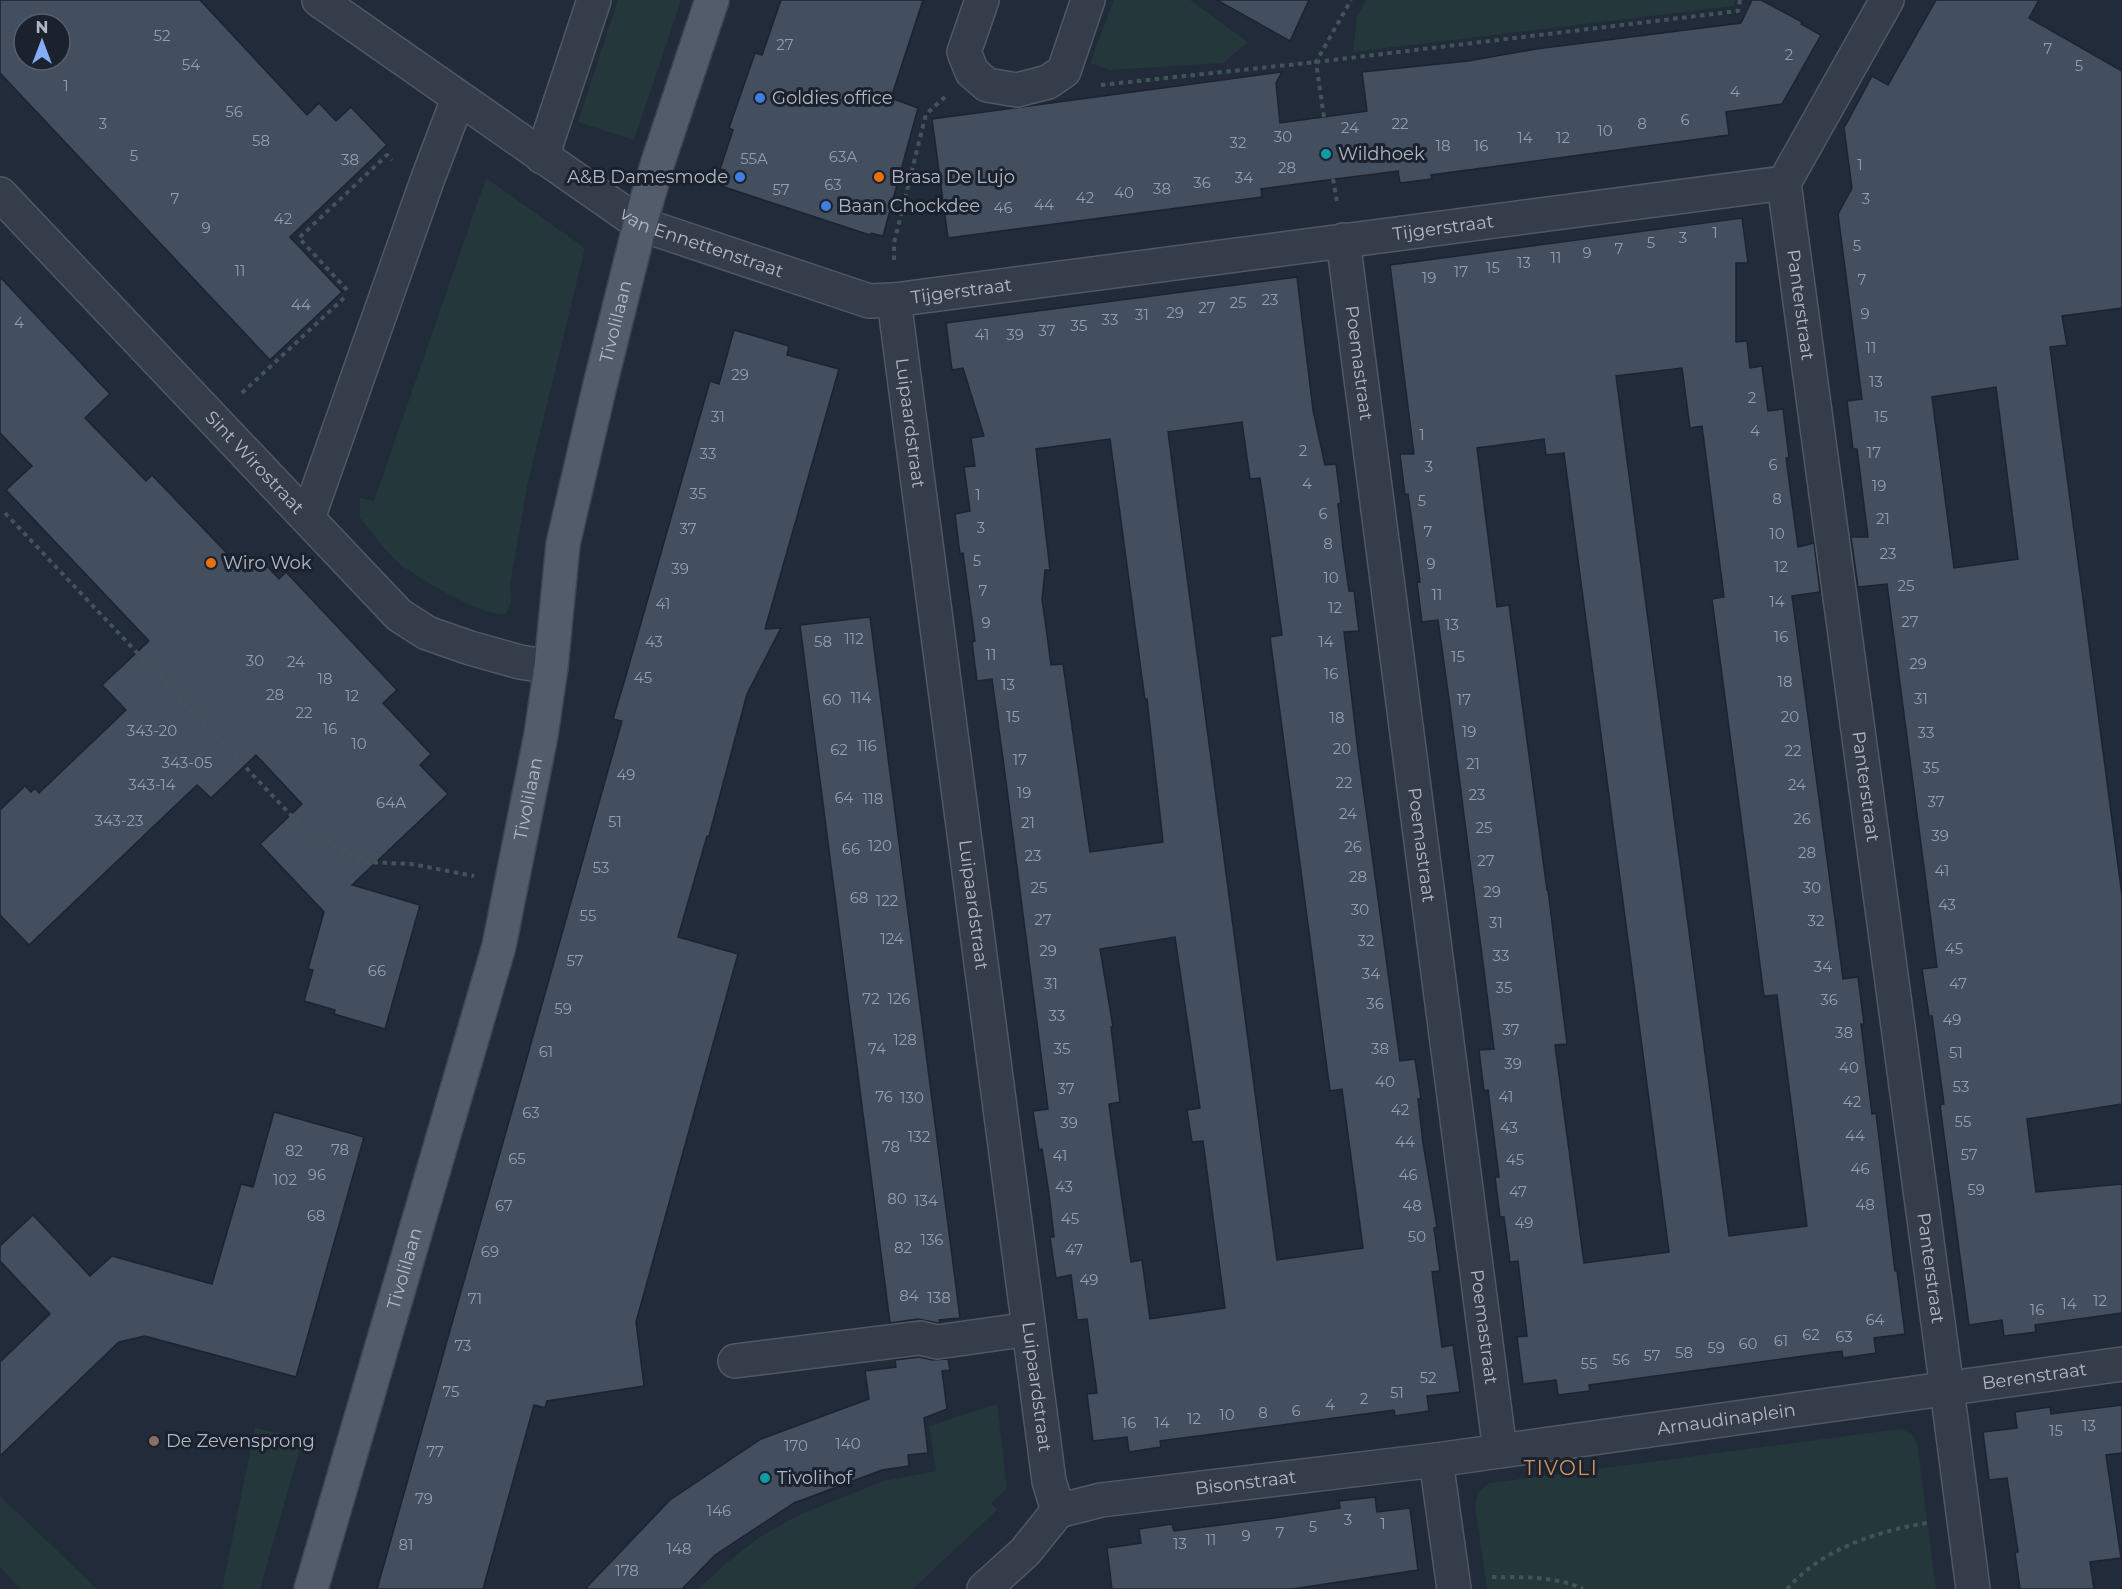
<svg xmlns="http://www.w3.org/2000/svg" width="2122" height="1589" font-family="Montserrat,sans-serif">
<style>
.green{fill:#24373a}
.building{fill:#434e5e;stroke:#1d2430;stroke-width:1.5;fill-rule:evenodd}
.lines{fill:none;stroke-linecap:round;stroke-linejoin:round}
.minor-casing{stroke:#505864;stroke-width:36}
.major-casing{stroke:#3f4653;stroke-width:36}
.path{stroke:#415458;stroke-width:4;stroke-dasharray:4.5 4.5;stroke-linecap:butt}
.minor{stroke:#353d4a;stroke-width:33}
.major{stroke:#535c6a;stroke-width:33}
.shop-dot{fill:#3f7fe0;stroke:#1b222e;stroke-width:2}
.culture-dot{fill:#0f9aa8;stroke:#1b222e;stroke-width:2}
.food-dot{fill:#e8710a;stroke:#1b222e;stroke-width:2}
.education-dot{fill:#8d6e63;stroke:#1b222e;stroke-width:2}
.labels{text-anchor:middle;stroke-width:6;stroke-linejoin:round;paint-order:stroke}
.number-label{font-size:15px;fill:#959eac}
.poi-label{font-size:18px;fill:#b0b8c6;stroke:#1b222e;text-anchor:start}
.street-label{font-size:18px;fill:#b0b8c6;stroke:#1b222e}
.neighbourhood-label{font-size:20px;letter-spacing:1.5px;fill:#d2955f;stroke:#1b222e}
</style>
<rect width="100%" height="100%" fill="#222b39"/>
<g class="green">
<path d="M618,0H681L634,140L578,122Z"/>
<path d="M1114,0H1190L1248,42L1223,63L1110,70L1090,63Z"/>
<path d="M1366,0H1735L1734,6L1353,52L1357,17Z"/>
<path d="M486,178L585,248L528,482L510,584L511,602L507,613C489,621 416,577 400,564C385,551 373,533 360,518V498L374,501Z"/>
<path d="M997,1404L1007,1488L991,1503L997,1510L913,1589H698L725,1564L761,1536L801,1514L884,1481L936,1471L929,1426Z"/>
<path d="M255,1428L303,1438L260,1589H222Z"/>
<path d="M1900,1429L1911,1433L1917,1442L1936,1589H1487L1475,1506L1478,1492L1489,1483Z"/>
<path d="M0,1496L97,1589H20L0,1567Z"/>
</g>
<g class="building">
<path d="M0,0H200L307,115L319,103L336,121L351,107L387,145L290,237L342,292L270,360L0,73ZM24,24H60V60H24Z"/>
<path d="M781,0H923L891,98L918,108L883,236L871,233L870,235L721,186L725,170L720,169L733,130L729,128L755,53L762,55Z"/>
<path d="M1217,0H1309L1290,41Z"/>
<path d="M1752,0H1761L1802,22L1801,24L1821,35L1782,104L1726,112L1729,135L1431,175L1432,179L1400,183L1398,171L1320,181L1261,189L1262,197L948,238L932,119L1282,72L1276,83L1280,123L1367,111L1362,72L1468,61L1536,49L1741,23Z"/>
<path d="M1936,0H2039L2029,18L2122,71V308L2062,316L2067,345L2050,347L2122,896V1104L2027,1119L2036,1192L2122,1184V1313L2035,1325L2036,1332L2004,1336L2002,1320L1969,1325L1940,1105L1944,1104L1932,1016H1929L1922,969L1937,967L1887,584L1858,587L1851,537H1868L1857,449H1853L1847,401L1862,399L1838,214L1852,188L1844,128L1872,76L1888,85ZM1996,387L2018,559L1954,568L1932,397Z"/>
<path d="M1742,218L1748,263H1736V342L1747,341L1750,368L1762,366L1768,411L1783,409L1789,458H1786L1798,547L1814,543L1820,592L1792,596L1843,979L1858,977L1864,1024H1861L1872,1114L1876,1113L1895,1271H1897L1905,1334L1874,1338L1876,1353L1843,1358L1842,1351L1811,1355L1589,1385L1590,1391L1558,1395L1556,1380L1523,1384L1517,1337L1527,1336L1518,1261L1510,1262L1504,1217H1500L1495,1177H1499L1488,1090L1484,1091L1479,1050L1494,1049L1450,706L1438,620L1422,622L1417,582H1420L1414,537L1408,494L1405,495L1400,454H1414L1390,265ZM1682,368L1690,428L1702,426L1724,597L1712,599L1746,857L1764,996L1777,995L1807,1226L1729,1236L1616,376ZM1544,439L1546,455L1564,453L1669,1252L1584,1263L1555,1045L1567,1044L1548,890H1547L1509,605L1497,607L1477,448Z"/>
<path d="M0,277L110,394L85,418L146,481L152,475L245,572L260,559L279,579L286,572L397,690L383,703L431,754L420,765L448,794L352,885L420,905L385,1029L334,1014L335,1010L304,1001L313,970L308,969L324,912L260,844L302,804L256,755L211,798L197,785L29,945L0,915V810L25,786L31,792L35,788L39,793L126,710L102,685L149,641L6,490L32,466L0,433Z"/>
<path d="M1297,277L1313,410L1325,465L1336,464L1341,503L1338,504L1343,548L1349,591H1354L1359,631L1344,632L1358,751L1400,1061L1415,1059L1421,1099H1418L1423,1143L1437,1227L1434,1228L1440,1271L1432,1272L1442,1347L1453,1345L1460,1392L1427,1396L1429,1411L1395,1416L1394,1410L1160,1441L1161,1447L1129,1452L1127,1437L1093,1441L1087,1394L1097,1393L1087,1319L1077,1320L1071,1275L1056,1278L1050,1237H1054L1049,1194L1042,1149L1039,1150L1033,1111L1048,1109L1004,766L992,679L977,681L972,642L975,641L963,553L960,554L955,514L970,511L964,467L975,466L971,438L984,436L963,368L952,370L946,323ZM1242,422L1250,479L1260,478L1267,525L1282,635L1270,637L1330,1091L1342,1089L1363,1248L1277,1260L1168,432ZM1110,439L1145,700L1147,699L1163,842L1090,852L1063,664L1051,665L1045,620L1042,600L1045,570H1050L1036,449ZM1175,937L1200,1108L1187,1110L1192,1142L1203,1141L1225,1308L1150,1319L1142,1260L1131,1262L1115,1152L1109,1104L1120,1102L1111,1027H1113L1100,949Z"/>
<path d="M734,330L789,346L787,355L839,369L765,629L781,628L747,694L709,836H707L678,937L738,954L636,1322L644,1386L547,1401L545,1408L534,1405L483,1589H377L622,721L613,719L625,679L710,381L719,384Z"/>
<path d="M870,617L960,1318L939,1320L940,1323H938L918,1319L890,1323L800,625Z"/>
<path d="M274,1112L364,1137L296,1377L145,1336L119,1342L0,1456V1362L50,1314L0,1261V1246L33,1215L90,1276L112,1256L212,1284L241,1184L253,1187Z"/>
<path d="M919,1357L933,1360L948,1359L950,1370L942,1371L947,1409L924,1418L928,1453L908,1455L909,1466L882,1470L794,1503L715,1555L682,1589H585L670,1500L761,1439L869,1399L865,1371L896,1367L895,1360Z"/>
<path d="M2122,1405V1453L2106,1455L2121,1558L2090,1562L2094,1589H2020L2015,1553L2018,1552L2007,1478L1989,1480L1983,1432L2017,1428L2015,1412L2050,1407L2051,1414Z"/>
<path d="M1375,1497L1377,1512L1410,1508L1418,1570L1292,1589H1112L1107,1548L1141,1543L1139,1529L1172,1524L1174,1531L1274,1518L1340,1508L1339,1501Z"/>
</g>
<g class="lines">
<defs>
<g id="minor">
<path id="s1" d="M319,0L640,224L869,301L894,300L1784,183"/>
<path d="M982,0L964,52L972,72L987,85L1017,90L1048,82L1064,71L1088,0"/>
<path d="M542,157L594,0"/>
<path id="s2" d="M1784,183L1947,1389L1973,1589"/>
<path d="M1784,183L1887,0"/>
<path id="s3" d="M0,194L399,615L427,633L470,648L520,662L551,667"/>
<path id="s4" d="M1343,240L1500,1451"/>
<path id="s5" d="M894,300L1049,1481L1058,1511"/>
<path d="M308,518L428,178L458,99"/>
<path d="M735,1361L920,1338L937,1342L1029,1329"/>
<path d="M1436,1460L1454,1589"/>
<path id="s6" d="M1058,1511L1101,1500L1436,1460L2122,1364"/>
<path d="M984,1589L1025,1552L1058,1511"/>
</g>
<g id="major">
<path id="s7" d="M311,1589L499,946L541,735L551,667L563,544L599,389L640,224L658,162L712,0"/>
</g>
</defs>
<use href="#minor" class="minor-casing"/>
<use href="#major" class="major-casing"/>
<g class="path">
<path d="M1101,85L1316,62L1738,11L1740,0"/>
<path d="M1324,117L1316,62L1351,0"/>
<path d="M1333,179L1337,202"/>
<path d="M894,260V243L926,114L945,97"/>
<path d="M347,290L299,238L387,155L392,160"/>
<path d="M242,393L344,298"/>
<path d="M5,513L303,828L364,862L411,864L474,876"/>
<path d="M1492,1577C1522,1577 1556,1576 1583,1589"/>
<path d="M1787,1589C1822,1549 1877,1531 1927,1523"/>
</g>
<use href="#minor" class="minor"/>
<use href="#major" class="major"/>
</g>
<g class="shop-dot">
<circle cx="760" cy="98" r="6"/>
<circle cx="740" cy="177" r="6"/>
<circle cx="826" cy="206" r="6"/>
</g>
<g class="culture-dot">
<circle cx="1326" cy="154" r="6"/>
<circle cx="765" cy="1478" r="6"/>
</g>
<g class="food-dot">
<circle cx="879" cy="177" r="6"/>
<circle cx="211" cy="563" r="6"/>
</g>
<circle class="education-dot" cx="154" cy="1441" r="6"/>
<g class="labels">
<g class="number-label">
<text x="162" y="41">52</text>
<text x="785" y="50">27</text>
<text x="2048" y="54">7</text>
<text x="1789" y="60">2</text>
<text x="191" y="70">54</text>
<text x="2079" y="71">5</text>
<text x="66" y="91">1</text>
<text x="1735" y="97">4</text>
<text x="234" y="117">56</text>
<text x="1685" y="125">6</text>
<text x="103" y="129">3</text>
<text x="1400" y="129">22</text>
<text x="1642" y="129">8</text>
<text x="1350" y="133">24</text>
<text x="1605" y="136">10</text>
<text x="1283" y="142">30</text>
<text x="1525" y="143">14</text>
<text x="1563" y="143">12</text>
<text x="261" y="146">58</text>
<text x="1238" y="148">32</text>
<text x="1443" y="151">18</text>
<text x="1481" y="151">16</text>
<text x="134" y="161">5</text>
<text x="843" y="162">63A</text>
<text x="754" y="164">55A</text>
<text x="350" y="165">38</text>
<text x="1860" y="170">1</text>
<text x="1287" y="173">28</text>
<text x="1244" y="183">34</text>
<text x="1202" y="188">36</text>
<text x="833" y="190">63</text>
<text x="1162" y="194">38</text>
<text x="781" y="195">57</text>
<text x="1124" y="198">40</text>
<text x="1085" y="203">42</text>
<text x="175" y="204">7</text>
<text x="1866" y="204">3</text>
<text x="1044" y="210">44</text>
<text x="1003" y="213">46</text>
<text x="283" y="224">42</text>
<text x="206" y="233">9</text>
<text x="1715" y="238">1</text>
<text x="1683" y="243">3</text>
<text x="1651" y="248">5</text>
<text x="1857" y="251">5</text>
<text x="1619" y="254">7</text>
<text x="1587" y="258">9</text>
<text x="1556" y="263">11</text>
<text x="1524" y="268">13</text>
<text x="1493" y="273">15</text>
<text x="240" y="276">11</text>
<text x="1461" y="277">17</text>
<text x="1429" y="283">19</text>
<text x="1862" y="285">7</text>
<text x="1270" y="305">23</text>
<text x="1238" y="308">25</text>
<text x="301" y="310">44</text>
<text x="1207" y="313">27</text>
<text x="1175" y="318">29</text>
<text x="1865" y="319">9</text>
<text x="1142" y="320">31</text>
<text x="1110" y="325">33</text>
<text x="19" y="328">4</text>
<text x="1079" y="331">35</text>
<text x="1047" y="336">37</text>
<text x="982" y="340">41</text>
<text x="1015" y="340">39</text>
<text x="1871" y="353">11</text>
<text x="740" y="380">29</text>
<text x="1876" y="387">13</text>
<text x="1752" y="403">2</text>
<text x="718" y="422">31</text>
<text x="1881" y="422">15</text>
<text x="1755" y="436">4</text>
<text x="1422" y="440">1</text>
<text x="1303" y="456">2</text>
<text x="1874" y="458">17</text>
<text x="708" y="459">33</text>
<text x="1773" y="470">6</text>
<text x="1429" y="472">3</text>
<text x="1307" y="489">4</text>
<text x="1879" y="491">19</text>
<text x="698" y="499">35</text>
<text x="978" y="500">1</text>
<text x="1777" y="504">8</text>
<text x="1422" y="506">5</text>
<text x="1323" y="519">6</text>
<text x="1883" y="524">21</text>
<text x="981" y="533">3</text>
<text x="688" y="534">37</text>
<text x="1428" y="537">7</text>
<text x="1777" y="539">10</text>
<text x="1328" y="549">8</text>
<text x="1888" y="559">23</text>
<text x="977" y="566">5</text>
<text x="1431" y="569">9</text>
<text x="1781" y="572">12</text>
<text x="680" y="574">39</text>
<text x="1331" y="583">10</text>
<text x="1906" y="591">25</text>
<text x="983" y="596">7</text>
<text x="1437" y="600">11</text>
<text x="1777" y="607">14</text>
<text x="663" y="609">41</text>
<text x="1335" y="613">12</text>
<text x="1910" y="627">27</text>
<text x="986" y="628">9</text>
<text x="1452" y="630">13</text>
<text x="1781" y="642">16</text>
<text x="854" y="644">112</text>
<text x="654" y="647">43</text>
<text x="823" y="647">58</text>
<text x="1326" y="647">14</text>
<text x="991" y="660">11</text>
<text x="1458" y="662">15</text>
<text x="255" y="666">30</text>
<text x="296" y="667">24</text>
<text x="1918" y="669">29</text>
<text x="1331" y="679">16</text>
<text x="643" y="683">45</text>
<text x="325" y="684">18</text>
<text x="1785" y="687">18</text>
<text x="1008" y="690">13</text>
<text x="275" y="700">28</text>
<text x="352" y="701">12</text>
<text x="861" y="703">114</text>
<text x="1921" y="704">31</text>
<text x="832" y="705">60</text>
<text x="1464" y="705">17</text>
<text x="304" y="718">22</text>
<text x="1013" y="722">15</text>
<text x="1790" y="722">20</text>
<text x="1337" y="723">18</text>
<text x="330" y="734">16</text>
<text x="152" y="736">343-20</text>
<text x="1469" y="737">19</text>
<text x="1926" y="738">33</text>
<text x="359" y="749">10</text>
<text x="867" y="751">116</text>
<text x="1342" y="754">20</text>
<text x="839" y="755">62</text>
<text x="1793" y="756">22</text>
<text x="1020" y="765">17</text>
<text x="187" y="768">343-05</text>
<text x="1473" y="769">21</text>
<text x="1931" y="773">35</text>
<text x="626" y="780">49</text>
<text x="1344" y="788">22</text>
<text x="152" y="790">343-14</text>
<text x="1797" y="790">24</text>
<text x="1024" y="798">19</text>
<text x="1477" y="800">23</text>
<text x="844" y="803">64</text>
<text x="873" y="804">118</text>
<text x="1936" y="807">37</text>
<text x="391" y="808">64A</text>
<text x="1348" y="819">24</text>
<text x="1802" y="824">26</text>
<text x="119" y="826">343-23</text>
<text x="615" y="827">51</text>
<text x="1028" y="828">21</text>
<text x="1484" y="833">25</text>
<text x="1940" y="841">39</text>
<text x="880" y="851">120</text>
<text x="1353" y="852">26</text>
<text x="851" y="854">66</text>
<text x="1807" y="858">28</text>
<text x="1033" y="861">23</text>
<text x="1486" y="866">27</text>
<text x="601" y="873">53</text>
<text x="1942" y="876">41</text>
<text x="1358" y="882">28</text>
<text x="1039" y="893">25</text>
<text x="1812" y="893">30</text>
<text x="1492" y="897">29</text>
<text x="859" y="903">68</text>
<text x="887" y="906">122</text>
<text x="1947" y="910">43</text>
<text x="1360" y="915">30</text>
<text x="588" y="921">55</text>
<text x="1043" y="925">27</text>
<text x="1816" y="926">32</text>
<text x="1496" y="928">31</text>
<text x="892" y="944">124</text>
<text x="1366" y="946">32</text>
<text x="1954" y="954">45</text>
<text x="1048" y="956">29</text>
<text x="1501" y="961">33</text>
<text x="575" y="966">57</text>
<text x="1823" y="972">34</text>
<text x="377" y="976">66</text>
<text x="1371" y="979">34</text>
<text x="1051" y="989">31</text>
<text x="1958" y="989">47</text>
<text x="1504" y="993">35</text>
<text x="871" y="1004">72</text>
<text x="899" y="1004">126</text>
<text x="1829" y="1005">36</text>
<text x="1375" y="1009">36</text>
<text x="563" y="1014">59</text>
<text x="1057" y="1021">33</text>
<text x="1952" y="1025">49</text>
<text x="1511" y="1035">37</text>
<text x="1844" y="1038">38</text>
<text x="905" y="1045">128</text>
<text x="877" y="1054">74</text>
<text x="1062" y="1054">35</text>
<text x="1380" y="1054">38</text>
<text x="546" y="1057">61</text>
<text x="1956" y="1058">51</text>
<text x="1513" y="1069">39</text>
<text x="1849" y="1073">40</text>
<text x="1385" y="1087">40</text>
<text x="1961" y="1092">53</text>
<text x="1066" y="1094">37</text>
<text x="884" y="1102">76</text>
<text x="1506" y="1102">41</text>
<text x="912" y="1103">130</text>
<text x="1852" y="1107">42</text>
<text x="1400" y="1115">42</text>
<text x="531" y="1118">63</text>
<text x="1963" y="1127">55</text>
<text x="1069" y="1128">39</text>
<text x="1509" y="1133">43</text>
<text x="1855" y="1141">44</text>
<text x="919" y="1142">132</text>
<text x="1405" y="1147">44</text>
<text x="891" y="1152">78</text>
<text x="340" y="1155">78</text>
<text x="294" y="1156">82</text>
<text x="1969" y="1160">57</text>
<text x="1060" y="1161">41</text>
<text x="517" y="1164">65</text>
<text x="1515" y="1165">45</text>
<text x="1860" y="1174">46</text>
<text x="317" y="1180">96</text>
<text x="1408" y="1180">46</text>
<text x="285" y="1185">102</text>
<text x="1064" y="1192">43</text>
<text x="1976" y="1195">59</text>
<text x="1518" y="1197">47</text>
<text x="897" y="1204">80</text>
<text x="926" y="1206">134</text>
<text x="1865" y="1210">48</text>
<text x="504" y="1211">67</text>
<text x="1412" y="1211">48</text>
<text x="316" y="1221">68</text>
<text x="1070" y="1224">45</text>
<text x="1524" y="1228">49</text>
<text x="1417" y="1242">50</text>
<text x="932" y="1245">136</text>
<text x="903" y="1253">82</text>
<text x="1074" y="1255">47</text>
<text x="490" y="1257">69</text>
<text x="1089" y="1285">49</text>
<text x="909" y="1301">84</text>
<text x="939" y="1303">138</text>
<text x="475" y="1304">71</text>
<text x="2100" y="1306">12</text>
<text x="2069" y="1309">14</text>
<text x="2037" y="1315">16</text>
<text x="1875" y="1325">64</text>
<text x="1811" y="1340">62</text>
<text x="1844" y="1342">63</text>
<text x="1781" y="1346">61</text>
<text x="1748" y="1349">60</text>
<text x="463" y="1351">73</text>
<text x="1716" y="1353">59</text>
<text x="1684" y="1358">58</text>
<text x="1652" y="1361">57</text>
<text x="1621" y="1365">56</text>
<text x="1589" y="1369">55</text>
<text x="1428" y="1383">52</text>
<text x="451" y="1397">75</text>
<text x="1397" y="1398">51</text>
<text x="1364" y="1404">2</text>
<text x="1330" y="1410">4</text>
<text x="1296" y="1416">6</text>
<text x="1263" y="1418">8</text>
<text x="1227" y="1420">10</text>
<text x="1194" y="1424">12</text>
<text x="1129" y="1428">16</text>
<text x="1162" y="1428">14</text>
<text x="2089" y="1431">13</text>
<text x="2056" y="1436">15</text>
<text x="848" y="1449">140</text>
<text x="796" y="1451">170</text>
<text x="435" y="1457">77</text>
<text x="424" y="1504">79</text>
<text x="719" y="1516">146</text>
<text x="1348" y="1525">3</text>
<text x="1383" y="1529">1</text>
<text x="1313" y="1532">5</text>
<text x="1280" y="1538">7</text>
<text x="1246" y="1541">9</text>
<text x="1211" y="1545">11</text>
<text x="1180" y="1549">13</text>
<text x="406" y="1550">81</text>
<text x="679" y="1554">148</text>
<text x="627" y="1576">178</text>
</g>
<g class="poi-label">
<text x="772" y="104">Goldies office</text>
<text x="1338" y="160">Wildhoek</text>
<text x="728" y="183" text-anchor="end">A&amp;B Damesmode</text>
<text x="891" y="183">Brasa De Lujo</text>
<text x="838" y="212">Baan Chockdee</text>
<text x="223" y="569">Wiro Wok</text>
<text x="166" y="1447">De Zevensprong</text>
<text x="777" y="1484">Tivolihof</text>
</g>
<g class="street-label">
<text dy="6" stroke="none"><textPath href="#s1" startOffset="1212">Tijgerstraat</textPath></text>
<text dy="6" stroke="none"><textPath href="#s1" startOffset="456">van Ennettenstraat</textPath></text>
<text dy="6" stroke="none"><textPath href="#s1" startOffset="726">Tijgerstraat</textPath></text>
<text dy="6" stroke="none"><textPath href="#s2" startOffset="123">Panterstraat</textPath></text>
<text dy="6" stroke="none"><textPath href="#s7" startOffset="1306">Tivolilaan</textPath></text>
<text dy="6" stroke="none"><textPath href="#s4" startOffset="124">Poemastraat</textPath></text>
<text dy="6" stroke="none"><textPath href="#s5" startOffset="124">Luipaardstraat</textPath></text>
<text dy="6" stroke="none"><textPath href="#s3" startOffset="370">Sint Wirostraat</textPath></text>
<text dy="6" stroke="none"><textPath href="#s2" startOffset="609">Panterstraat</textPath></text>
<text dy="6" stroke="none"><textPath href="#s7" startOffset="820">Tivolilaan</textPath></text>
<text dy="6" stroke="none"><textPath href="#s4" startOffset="610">Poemastraat</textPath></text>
<text dy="6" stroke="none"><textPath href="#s5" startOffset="610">Luipaardstraat</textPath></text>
<text dy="6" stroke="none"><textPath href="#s7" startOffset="334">Tivolilaan</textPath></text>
<text dy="6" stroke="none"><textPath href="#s2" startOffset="1095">Panterstraat</textPath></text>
<text dy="6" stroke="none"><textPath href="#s4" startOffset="1096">Poemastraat</textPath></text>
<text dy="6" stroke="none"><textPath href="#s6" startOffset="986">Berenstraat</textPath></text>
<text dy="6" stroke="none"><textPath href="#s5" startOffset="1096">Luipaardstraat</textPath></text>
<text dy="6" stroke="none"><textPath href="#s6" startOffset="675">Arnaudinaplein</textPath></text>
<text dy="6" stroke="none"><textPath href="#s6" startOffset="190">Bisonstraat</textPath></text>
</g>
<g class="neighbourhood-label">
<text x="1561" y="1475">TIVOLI</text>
</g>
</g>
<g transform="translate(42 42)"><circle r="28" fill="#1b222e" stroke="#575e6b" stroke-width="1.5"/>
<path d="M0-4.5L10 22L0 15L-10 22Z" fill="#85adf6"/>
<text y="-9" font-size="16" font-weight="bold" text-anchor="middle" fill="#b0b8c6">N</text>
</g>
</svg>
